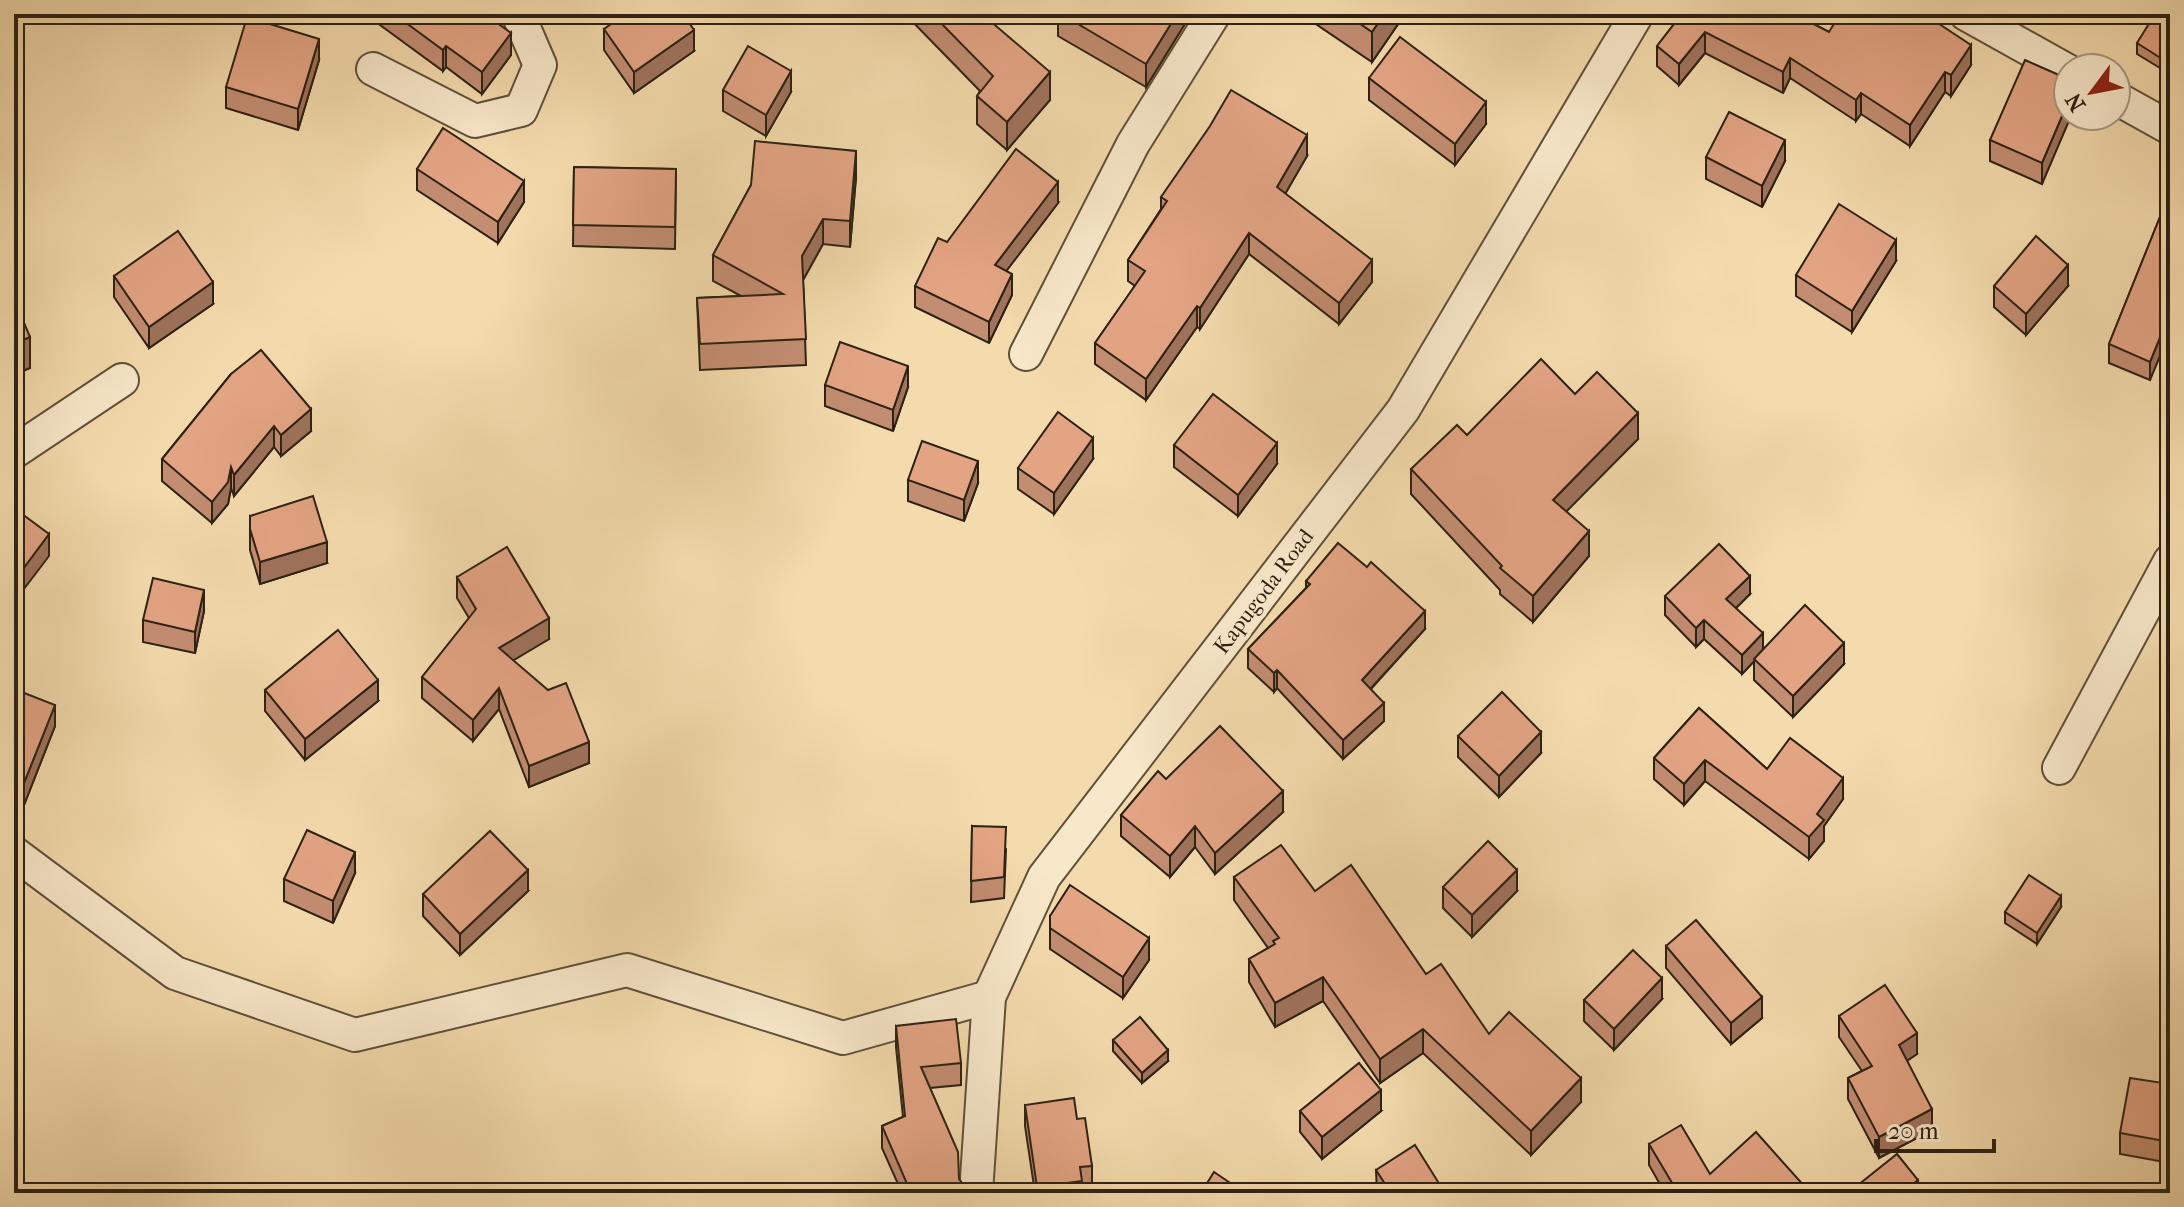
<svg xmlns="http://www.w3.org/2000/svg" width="2184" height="1207" font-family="'IM FELL French Canon',serif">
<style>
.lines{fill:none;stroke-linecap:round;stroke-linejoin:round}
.minor-casing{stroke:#5f5039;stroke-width:36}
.minor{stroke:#f8e8ca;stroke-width:32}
.wall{fill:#c38d72;stroke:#2d2112;stroke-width:2}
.shaded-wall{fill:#9f735c;stroke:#2d2112;stroke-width:2}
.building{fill:#e3a484;stroke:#2d2112;stroke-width:2}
.labels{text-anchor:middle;stroke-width:8;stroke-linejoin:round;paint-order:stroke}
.street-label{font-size:22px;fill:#2d2112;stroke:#f8e8ca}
</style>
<rect width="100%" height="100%" fill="#f4dbad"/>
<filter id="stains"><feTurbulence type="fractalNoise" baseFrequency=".0025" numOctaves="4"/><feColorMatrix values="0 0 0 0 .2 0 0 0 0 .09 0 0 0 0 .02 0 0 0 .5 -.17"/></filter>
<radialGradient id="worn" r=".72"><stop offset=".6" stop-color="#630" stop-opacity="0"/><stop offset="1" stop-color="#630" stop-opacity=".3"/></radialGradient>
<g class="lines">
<defs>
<g id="minor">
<path d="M1966,14L2068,71"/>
<path d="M373,69L475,121L521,110L540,65L518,14"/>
<path d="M2116,98L2170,128"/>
<path d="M1026,354L1133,144L1214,14"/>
<path d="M14,452L122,380"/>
<path d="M2059,768L2170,561"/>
<path d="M14,853L175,973L355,1035L627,970L843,1038L989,997"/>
<path d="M976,1193L989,997L1044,877L1403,410L1637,14"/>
</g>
</defs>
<use href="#minor" class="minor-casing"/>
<use href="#minor" class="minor"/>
</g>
<g class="wall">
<path d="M365,14H485L511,55L482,94L446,67L443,71Z"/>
<path d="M905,14H982L1050,100L1007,150L977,124V96L980,91Z"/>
<path d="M1058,14H1191L1146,87L1058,36Z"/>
<path d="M1301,14H1405L1372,62Z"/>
<path d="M1677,14H1794L1829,32L1971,65L1951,96L1945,92L1910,146L1861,114L1856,121L1790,78L1783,93L1705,53L1679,85L1657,66V46L1680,16Z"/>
<path d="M2170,20V74L2137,54V43Z"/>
<path d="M604,29L694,51L634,93L604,50Z"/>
<path d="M319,60L298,130L226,108V87Z"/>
<path d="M1369,78L1486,124L1455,165L1369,100Z"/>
<path d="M2068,79L2042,184L1990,161V140Z"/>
<path d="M723,90L791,92L766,136L723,111Z"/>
<path d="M1307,156L1285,194L1372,282L1339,324L1249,254L1200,329L1197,327L1146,400L1095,364V343L1135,286L1128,281V260L1161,209V197Z"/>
<path d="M1706,157L1785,161L1762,207L1706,179Z"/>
<path d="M574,167L676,169L675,249L573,246Z"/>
<path d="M417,169L524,202L498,243L417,190Z"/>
<path d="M856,177L850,247L823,244L803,280L806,365L700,370L697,298L741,296L713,281V255L751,185Z"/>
<path d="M2170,192L2150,380L2109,363V344Z"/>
<path d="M1058,203L1006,271L1012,295L989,343L915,307V286L947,242Z"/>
<path d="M1896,261L1852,332L1796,296V275Z"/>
<path d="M114,276L213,304L149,348L114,297Z"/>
<path d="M1994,286H2068L2026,335L1994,307Z"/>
<path d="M231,374L311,431L281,456L274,447L234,496L231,488L228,504L212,523L162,481V459Z"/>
<path d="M825,385L908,387L893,431L825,406Z"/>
<path d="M1575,394L1638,439L1566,511L1589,556L1533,622L1500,594V590L1411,494V469L1467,435Z"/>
<path d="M1174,445L1277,464L1238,516L1174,467Z"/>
<path d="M1093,459L1054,514L1018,489V468Z"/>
<path d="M908,480L978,483L964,521L908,501Z"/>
<path d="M250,516L327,563L260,584L250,550Z"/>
<path d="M457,577L549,639L513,660L589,763L529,787L499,709L473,741L422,698V677L469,618L457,598Z"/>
<path d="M1306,581L1425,629L1371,689L1384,721L1343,759L1277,688L1274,692L1248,668V649L1306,588Z"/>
<path d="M1750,594L1736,608L1763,650L1844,664L1793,717L1754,680V661L1742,674L1704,639L1696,647L1665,615V596Z"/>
<path d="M204,611L195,653L143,642V620Z"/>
<path d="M14,689L55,726L24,805L14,800Z"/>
<path d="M265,690L378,701L305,760L265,711Z"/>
<path d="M1699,708L1767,769L1843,799L1824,826V841L1809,859L1705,781L1684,805L1654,779V758Z"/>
<path d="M1458,736L1541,753L1499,797L1458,757Z"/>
<path d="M1166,779L1283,812L1215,874L1195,847L1170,877L1121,836V815Z"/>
<path d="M972,826L1006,849L1004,898L971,902Z"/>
<path d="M355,873L333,923L284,901V879Z"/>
<path d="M1234,877L1315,891L1426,974L1489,1034L1581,1102L1531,1155L1423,1053L1380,1083L1323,1001L1275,1027L1249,982V959L1268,948L1234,900Z"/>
<path d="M1443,887L1517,891L1472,937L1443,908Z"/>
<path d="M528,891L460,955L423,916V894Z"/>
<path d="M2061,907L2037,944L2005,923V912Z"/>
<path d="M1050,916L1149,960L1123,998L1050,949Z"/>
<path d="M1666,946L1762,1018L1731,1044L1666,968Z"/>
<path d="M2170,992V1018L2168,1017V995Z"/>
<path d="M1662,999L1614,1050L1584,1021V1000Z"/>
<path d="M1839,1016L1917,1054L1907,1061L1932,1130L1879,1158L1848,1099V1078L1862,1071L1839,1037Z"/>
<path d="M896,1026L961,1063V1085L930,1088L959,1179L965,1187L974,1193H902L882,1148V1126L903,1117L896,1047Z"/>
<path d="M1113,1040L1168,1061L1142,1083L1113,1051Z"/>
<path d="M2170,1084V1163L2120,1154V1133Z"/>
<path d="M1025,1105L1077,1119L1092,1166V1187L1082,1188V1193H1035L1025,1126Z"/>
<path d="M1300,1111H1381L1322,1159L1300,1132Z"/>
<path d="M1649,1144L1710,1174L1806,1193H1665L1649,1165Z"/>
<path d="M1376,1170L1445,1193H1377Z"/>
</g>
<g class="shaded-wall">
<path d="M1177,14H1191L1146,87V64Z"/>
<path d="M1384,14H1405L1372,62V32Z"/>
<path d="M694,30V51L634,93V72Z"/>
<path d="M1705,32V53L1679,85V64Z"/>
<path d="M511,33V55L482,94V72Z"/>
<path d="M319,39V60L298,130V109Z"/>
<path d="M1971,45V65L1951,96V75Z"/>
<path d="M446,46V67L443,71V50Z"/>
<path d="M1790,58V78L1783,93V72Z"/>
<path d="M791,71V92L766,136V115Z"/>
<path d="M1050,72V100L1007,150V122Z"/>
<path d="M1945,72V92L1910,146V125Z"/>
<path d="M1861,93V114L1856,121V100Z"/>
<path d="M1486,102V124L1455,165V144Z"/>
<path d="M2068,102V116H2071L2042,184V163Z"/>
<path d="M1307,135V156L1277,208V187Z"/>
<path d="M1785,140V161L1762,207V186Z"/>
<path d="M856,151V177L850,247V221Z"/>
<path d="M524,181V202L498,243V222Z"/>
<path d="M1058,182V203L995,286V265Z"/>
<path d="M823,219V244L802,282V256Z"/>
<path d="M1249,233V254L1200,329V308Z"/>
<path d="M1896,240V261L1852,332V311Z"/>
<path d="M1372,260V282L1339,324V303Z"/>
<path d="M2068,265V286L2026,335V314Z"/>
<path d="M1012,274V295L989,343V322Z"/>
<path d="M213,282V304L149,348V327Z"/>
<path d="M1197,306V327L1146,400V379Z"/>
<path d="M2170,313V332L2150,380V362Z"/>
<path d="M30,337V368L14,375V344Z"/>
<path d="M908,366V387L893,431V410Z"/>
<path d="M311,409V431L281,456V435Z"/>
<path d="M1638,413V439L1553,525V500Z"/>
<path d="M274,426V447L234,496V475Z"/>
<path d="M1093,438V459L1054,514V493Z"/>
<path d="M1277,443V464L1238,516V495Z"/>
<path d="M978,461V483L964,521V500Z"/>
<path d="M231,467V488L228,504L212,523V502Z"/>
<path d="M1589,531V556L1533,622V596Z"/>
<path d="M49,534V556L14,602V581Z"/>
<path d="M327,542V563L260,584V562Z"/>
<path d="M1750,576V594L1726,618V599Z"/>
<path d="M204,590V611L195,653V632Z"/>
<path d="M1425,611V629L1362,698V680Z"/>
<path d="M549,618V639L499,669V648Z"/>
<path d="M1704,620V639L1696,647V628Z"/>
<path d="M1763,633V652L1742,674V655Z"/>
<path d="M1844,643V664L1793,717V696Z"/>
<path d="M1277,670V688L1274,692V673Z"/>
<path d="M378,680V701L305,760V739Z"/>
<path d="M499,688V709L473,741V720Z"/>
<path d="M1384,703V721L1343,759V740Z"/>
<path d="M55,705V726L24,805V783Z"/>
<path d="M1541,732V753L1499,797V776Z"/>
<path d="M589,742V763L529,787V766Z"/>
<path d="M1705,760V781L1684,805V784Z"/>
<path d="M1843,778V799L1824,826V841L1809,859V837L1817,814Z"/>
<path d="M1283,791V812L1215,874V853Z"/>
<path d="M1195,826V847L1170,877V856Z"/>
<path d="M355,852V873L333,923V901Z"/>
<path d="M528,870V891L460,955V934Z"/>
<path d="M1517,870V891L1472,937V915Z"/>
<path d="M2061,896V907L2037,944V933Z"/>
<path d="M1149,938V960L1123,998V977Z"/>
<path d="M1323,977V1001L1275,1027V1003Z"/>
<path d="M1662,978V999L1614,1050V1029Z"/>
<path d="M1762,997V1018L1731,1044V1023Z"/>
<path d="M1423,1029V1053L1380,1083V1059Z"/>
<path d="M1917,1033V1054L1899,1066V1045Z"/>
<path d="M1168,1050V1061L1142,1083V1073Z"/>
<path d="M1581,1078V1102L1531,1155V1131Z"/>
<path d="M1381,1090V1111L1322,1159V1137Z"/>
<path d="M1932,1109V1130L1879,1158V1137Z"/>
<path d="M1918,1180V1193H1902Z"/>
</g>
<g class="building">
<path d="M394,14H485L511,33L482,72L446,46L443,50Z"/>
<path d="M625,14H683L694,30L634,72L604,29Z"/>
<path d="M932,14H982L1050,72L1007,122L977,96L993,76Z"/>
<path d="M1061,14H1177L1146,64Z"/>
<path d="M1346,14H1384L1372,32Z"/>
<path d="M1682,14H1794L1829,32L1840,14H1924L1971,45L1951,75L1945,72L1910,125L1861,93L1856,100L1790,58L1783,72L1705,32L1679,64L1657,46Z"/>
<path d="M2155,14H2160L2170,20V64L2137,43Z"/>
<path d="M247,17L319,39L298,109L226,87Z"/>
<path d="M1400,37L1486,102L1455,144L1369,78Z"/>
<path d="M748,46L791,71L766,115L723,90Z"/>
<path d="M2025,60L2068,79V102L2042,163L1990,140Z"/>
<path d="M1231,90L1307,135L1277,187L1372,260L1339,303L1249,233L1200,308L1197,306L1146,379L1095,343L1145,271L1128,260L1167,201L1161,197L1210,126Z"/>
<path d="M1729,112L1785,140L1762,186L1706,157Z"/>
<path d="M443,128L524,181L498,222L417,169Z"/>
<path d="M755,141L856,151L850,221L823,219L802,256L806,339L700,344L697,298L783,294L713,255L751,185Z"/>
<path d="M1016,149L1058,182L995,265L1012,274L989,322L915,286L938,238L947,242Z"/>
<path d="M574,167L676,169L675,227L573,225Z"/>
<path d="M2170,192V313L2150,362L2109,344Z"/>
<path d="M1839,204L1896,240L1852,311L1796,275Z"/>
<path d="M178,231L213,282L149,327L114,276Z"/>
<path d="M2036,236L2068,265L2026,314L1994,286Z"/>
<path d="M14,299L30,337L14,344Z"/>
<path d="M840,342L908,366L893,410L825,385Z"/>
<path d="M261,350L311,409L281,435L274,426L234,475L231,467L228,482L212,502L162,459L231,374Z"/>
<path d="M1541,359L1575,394L1597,372L1638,413L1553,500L1589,531L1533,596L1500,568L1502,566L1411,469L1457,425L1467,435Z"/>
<path d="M1213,394L1277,443L1238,495L1174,445Z"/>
<path d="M1058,412L1093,438L1054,493L1018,468Z"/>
<path d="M922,441L978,461L964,500L908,480Z"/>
<path d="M313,496L327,542L260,562L250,529V516Z"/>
<path d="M14,508L49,534L14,581Z"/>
<path d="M1338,543L1367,567L1371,562L1425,611L1362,680L1384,703L1343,740L1277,670L1274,673L1248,649L1310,584L1306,581Z"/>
<path d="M1719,544L1750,576L1726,599L1763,633L1742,655L1704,620L1696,628L1665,596Z"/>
<path d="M507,547L549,618L499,648L548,690L566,683L589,742L529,766L499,688L473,720L422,677L476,609L457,577Z"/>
<path d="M153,578L204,590L195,632L143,620Z"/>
<path d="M1805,605L1844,643L1793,696L1754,659Z"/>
<path d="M338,630L378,680L305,739L265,690Z"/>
<path d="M14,689L55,705L24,783L14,779Z"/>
<path d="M1502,692L1541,732L1499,776L1458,736Z"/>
<path d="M1699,708L1767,769L1790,738L1843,778L1817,814L1824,820L1809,837L1705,760L1684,784L1654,758Z"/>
<path d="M1220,726L1283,791L1215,853L1195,826L1170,856L1121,815L1158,771L1166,779Z"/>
<path d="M972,826L1006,827L1004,877L971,881Z"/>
<path d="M307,830L355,852L333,901L284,879Z"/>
<path d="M490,831L528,870L460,934L423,894Z"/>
<path d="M1488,841L1517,870L1472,915L1443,887Z"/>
<path d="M1281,845L1315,891L1351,865L1426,974L1441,964L1489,1034L1509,1012L1581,1078L1531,1131L1423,1029L1380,1059L1323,977L1275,1003L1249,959L1275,944L1273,941L1279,938L1234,877Z"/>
<path d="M2029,875L2061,896L2037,933L2005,912Z"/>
<path d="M1070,885L1149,938L1123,977L1050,928V916Z"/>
<path d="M1696,920L1762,997L1731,1023L1666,946Z"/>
<path d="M1633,950L1662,978L1614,1029L1584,1000Z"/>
<path d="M1885,985L1917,1033L1899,1045L1932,1109L1879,1137L1848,1078L1872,1066L1839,1016Z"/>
<path d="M1140,1017L1168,1050L1142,1073L1113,1040Z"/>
<path d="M956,1019L961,1063L921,1067L958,1152L959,1179L965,1187L974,1190L968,1193H911L882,1126L905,1116L896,1026Z"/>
<path d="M1359,1063L1381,1090L1322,1137L1300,1111Z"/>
<path d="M2130,1078L2170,1084V1142L2120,1133Z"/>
<path d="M1074,1098L1077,1119L1085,1118L1092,1166L1080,1167L1082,1181L1037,1187L1025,1105Z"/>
<path d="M1681,1125L1710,1174L1756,1132L1806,1188L1801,1193H1678L1649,1144Z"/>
<path d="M1415,1145L1445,1193H1391L1376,1170Z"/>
<path d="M1897,1154L1918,1180L1902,1193H1848Z"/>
<path d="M1214,1172L1245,1193H1201Z"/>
</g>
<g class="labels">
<g class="street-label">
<text transform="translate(1263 591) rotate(-53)" y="8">Kapugoda Road</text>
</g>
</g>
<rect width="2184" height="1207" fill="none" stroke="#f4dbad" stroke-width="48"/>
<rect x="16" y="16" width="2152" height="1175" fill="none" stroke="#2d2112" stroke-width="4"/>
<rect x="24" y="24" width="2136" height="1159" fill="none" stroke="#2d2112" stroke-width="2"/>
<g transform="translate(2092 92) rotate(238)"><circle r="38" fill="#f8e8ca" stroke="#a79880" stroke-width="2"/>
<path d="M0-6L14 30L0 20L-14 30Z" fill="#8f2418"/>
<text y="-12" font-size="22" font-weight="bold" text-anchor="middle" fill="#2d2112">N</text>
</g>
<path d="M1876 1139v12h118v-12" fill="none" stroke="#2d2112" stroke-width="4"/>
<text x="1888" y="1139" font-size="24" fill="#2d2112" stroke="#f8e8ca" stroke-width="6" paint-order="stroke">20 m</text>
<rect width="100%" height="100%" filter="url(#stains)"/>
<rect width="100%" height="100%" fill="url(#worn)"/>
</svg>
